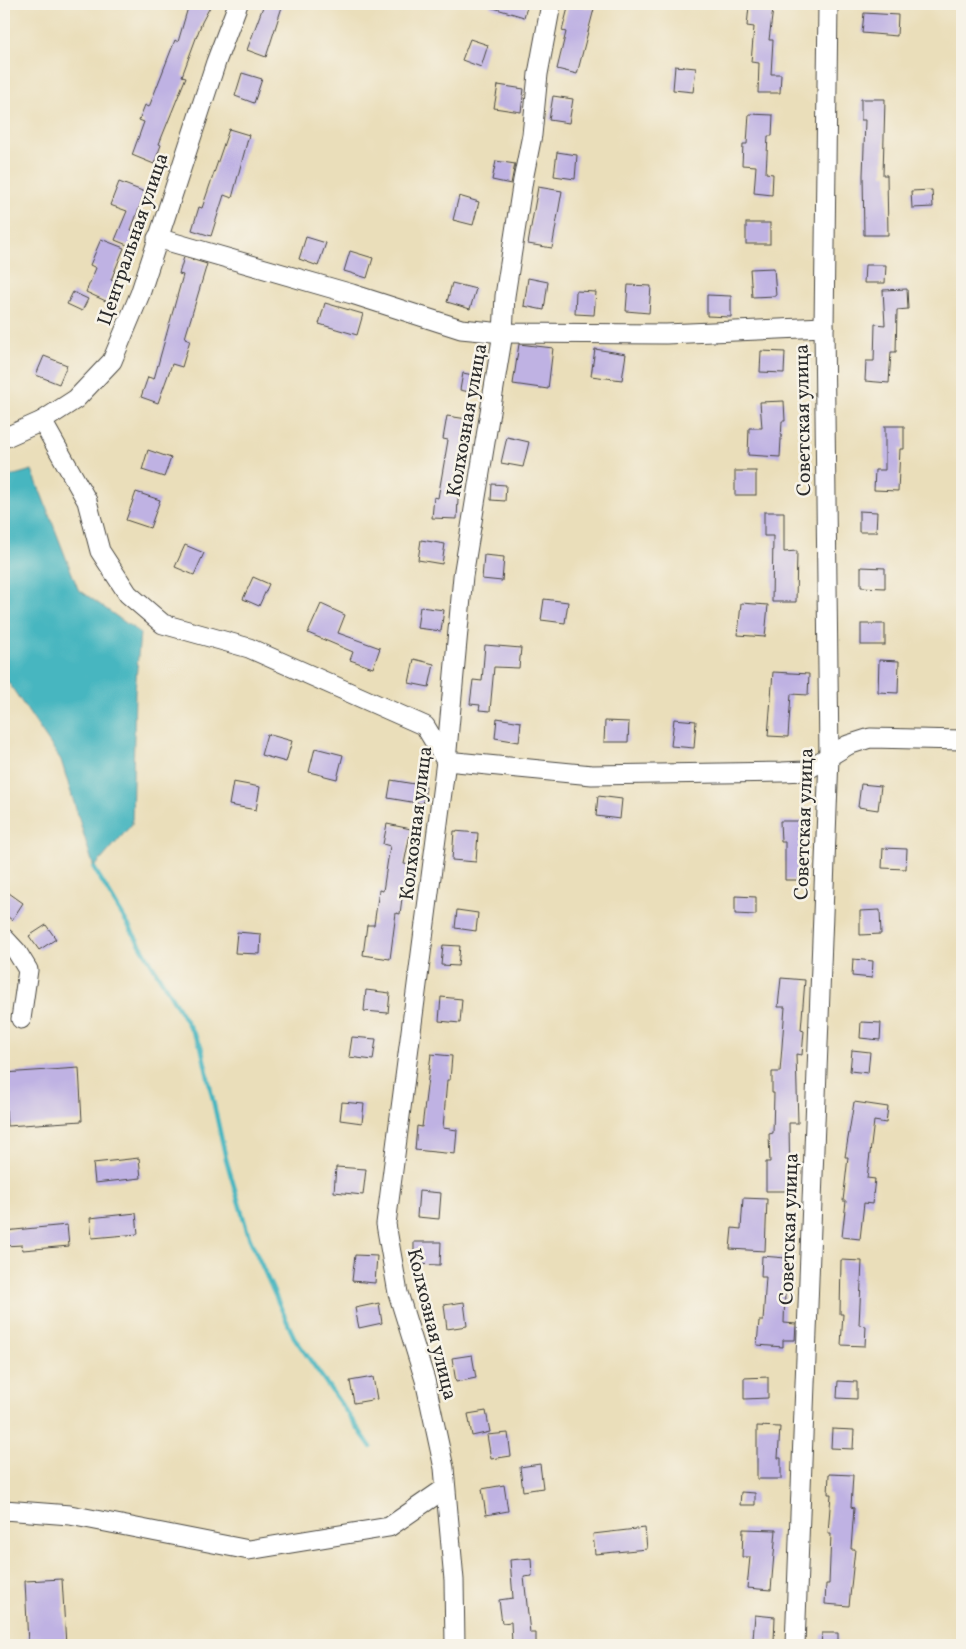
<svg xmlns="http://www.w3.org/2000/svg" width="966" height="1649" font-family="Vollkorn,serif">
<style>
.water{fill:#47b6c0;stroke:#397076}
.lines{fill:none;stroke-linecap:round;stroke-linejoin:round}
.stream{stroke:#47b6c0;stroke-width:4.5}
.building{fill:#bfb2e3}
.minor-casing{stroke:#484640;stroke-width:21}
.minor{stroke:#fff;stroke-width:19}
.labels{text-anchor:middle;stroke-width:5;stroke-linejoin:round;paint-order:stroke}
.street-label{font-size:20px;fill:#2b2b2b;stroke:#f7f3e8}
</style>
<rect width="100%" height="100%" fill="#f7f3e8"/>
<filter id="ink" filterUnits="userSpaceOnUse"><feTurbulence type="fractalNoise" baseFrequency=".02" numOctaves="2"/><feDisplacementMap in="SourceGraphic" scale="10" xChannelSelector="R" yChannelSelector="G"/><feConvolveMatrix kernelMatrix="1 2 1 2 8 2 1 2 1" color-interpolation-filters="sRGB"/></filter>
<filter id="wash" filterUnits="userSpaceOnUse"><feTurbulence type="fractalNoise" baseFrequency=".0096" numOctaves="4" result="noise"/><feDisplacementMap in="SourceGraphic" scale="20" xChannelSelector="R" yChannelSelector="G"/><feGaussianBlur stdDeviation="1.12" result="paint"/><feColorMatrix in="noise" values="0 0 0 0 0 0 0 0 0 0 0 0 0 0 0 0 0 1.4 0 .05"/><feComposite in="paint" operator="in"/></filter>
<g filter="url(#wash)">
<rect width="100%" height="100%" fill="#eadeba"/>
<path class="water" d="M32,470L78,589L140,633L135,691L132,824L94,868L61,760L4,676V478Z"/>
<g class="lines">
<path class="stream" d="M94,868L201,1046L226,1159L249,1237L294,1337L371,1447"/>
</g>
<g id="blocks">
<g class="building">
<path d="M189,4H203L210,7L202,22L182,76L186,77L159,144L161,145L154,164L132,155L144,122L139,120L145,105L149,107L175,40L178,42Z"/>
<path d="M264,4L282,7L266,57L247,50Z"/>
<path d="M490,4H528L524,17L490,7Z"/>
<path d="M569,4L594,9L577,74L557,69L566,32L562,31Z"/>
<path d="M749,6L773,9L769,40H773L771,74H781L780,93H758L759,63L751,62L754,27L747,26Z"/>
<path d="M864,13L898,15L897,36L862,33Z"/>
<path d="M470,39L488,45L481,67L462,60Z"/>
<path d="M675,66L696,68L693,92L673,90Z"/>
<path d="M242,73L262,79L254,103L235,96Z"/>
<path d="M498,85L524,89L521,112L494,108Z"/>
<path d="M553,96L573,99L569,123L549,120Z"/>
<path d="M861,99H885L883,175H887L888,235H864L863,175L865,120H861Z"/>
<path d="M749,114L773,115L772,136H768L766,173L773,174L772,195L754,193L756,166L742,165L743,144H747Z"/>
<path d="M229,129L249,135L232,198L224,195L211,236L192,230L199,207L202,208Z"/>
<path d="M557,152L577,155L575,179L554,176Z"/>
<path d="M496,161L515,164L511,184L492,180Z"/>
<path d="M119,182L145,192L131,230L138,232L132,247L115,240L127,211L110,205Z"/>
<path d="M538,187L562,191L552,248L528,244Z"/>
<path d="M932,190L933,207L912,208L911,191Z"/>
<path d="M459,196L479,202L473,225L453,220Z"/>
<rect x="746" y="223" width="24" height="21"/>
<path d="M306,237L326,243L318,266L299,259Z"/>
<path d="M101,239L124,248L111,280L116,283L108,302L86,292L96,268L90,265Z"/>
<path d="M350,251L373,258L367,278L344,271Z"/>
<path d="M184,257L207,264L185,338L190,340L182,367L172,364L158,403L141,397L148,377L154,379L183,275L179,274Z"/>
<path d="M865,265H886L885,283H864Z"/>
<path d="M774,268L776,296L752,297L750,269Z"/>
<path d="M528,278L548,282L544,310L524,306Z"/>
<path d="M452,283L476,289L470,309L447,302Z"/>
<path d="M628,285L651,286L649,313L626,311Z"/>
<path d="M907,289L908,309L897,310L896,352H891L889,383L865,381L866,361H874L875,324L885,325L883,290Z"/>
<path d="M576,291L596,292L594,315L575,314Z"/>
<path d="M73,292L88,299L82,311L67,304Z"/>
<path d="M707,295L731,296V317L707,316Z"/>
<path d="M325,303L363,314L357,335L319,324Z"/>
<path d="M519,344L553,348L548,389L513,384Z"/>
<path d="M595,349L626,354L622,380L591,376Z"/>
<path d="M761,351L785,352L784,373L760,372Z"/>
<path d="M44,356L67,365L59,384L36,375Z"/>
<path d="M463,373L478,376L474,393L460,390Z"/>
<path d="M784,401L785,421H782L780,457L748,455L749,428H762L760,402Z"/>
<path d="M447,416L474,420L462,481L459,480L457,519L432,518L434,497L438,498L448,440L443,439Z"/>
<path d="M885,426H904V449H900L898,491L874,490L875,470H885Z"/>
<path d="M507,437L529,442L523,467L501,463Z"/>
<path d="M148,450L171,458L164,477L142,470Z"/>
<rect x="735" y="471" width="21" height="24"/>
<path d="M492,484L506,485L505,501L491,500Z"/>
<path d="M136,492L160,500L150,528L126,520Z"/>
<path d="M859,511L877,512L876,532H859Z"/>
<path d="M764,512H784V552L797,551L796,602H772L773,536H764Z"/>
<path d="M421,540L445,544L442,564L418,560Z"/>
<path d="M185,545L204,553L194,575L175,567Z"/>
<path d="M484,555L504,557L502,581L482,579Z"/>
<path d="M861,567L885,568V588L861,587Z"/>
<path d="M253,577L269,584L259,606L243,599Z"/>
<path d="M544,599L568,602L565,623L541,620Z"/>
<path d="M741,603L768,605L765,637L738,635Z"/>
<path d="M321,604L345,615L338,633L380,648L373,668L350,660L353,652L308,633Z"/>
<path d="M420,607L444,610L441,631L417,628Z"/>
<rect x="861" y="624" width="24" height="21"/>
<path d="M485,645L521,648L519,668L494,667L490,711L479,710L480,705L470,704L473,680L482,681Z"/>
<path d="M414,659L434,664L429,687L409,683Z"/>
<path d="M879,660L899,661L898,693L878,692Z"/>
<path d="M773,672L809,674L808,695L791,694L788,737L768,736Z"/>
<path d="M497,718L521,722L519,742L495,738Z"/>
<path d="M674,719L696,721L694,748L671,746Z"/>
<path d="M605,721L629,722L628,742H604Z"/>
<path d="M267,734L292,741L286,762L261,755Z"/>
<path d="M315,748L343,755L337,779L309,772Z"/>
<path d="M391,780L426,786L423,804L388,798Z"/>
<path d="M233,782L260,787L256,810L229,805Z"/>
<path d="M861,784L881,786L878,810L858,807Z"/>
<path d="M598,796L622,799L620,819L596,816Z"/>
<path d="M780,821H805L806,880H785V842H781Z"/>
<path d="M387,824L411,829L404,864L410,865L408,882H404L400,914L396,913L390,959L363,955L367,925H374L379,890L383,891L390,846L383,844Z"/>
<path d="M454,831L478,833L476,862L452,860Z"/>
<path d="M883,848L907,849L906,869L882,868Z"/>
<path d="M9,893L23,903L12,920L4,914V901Z"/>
<path d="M735,896L756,897V915L735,914Z"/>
<path d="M457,910L478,913L476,931L455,928Z"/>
<path d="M880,910L881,934L860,935V911Z"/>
<path d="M46,925L56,939L39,950L29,936Z"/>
<path d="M237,932L261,934L260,954L235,953Z"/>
<path d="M443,945L460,946L458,966L441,965Z"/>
<path d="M853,959L873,961L872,978L852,976Z"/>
<path d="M781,978L805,980L801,1030L804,1031L802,1055L796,1054L798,1123H789L790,1191H766V1162H770L769,1134L773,1133L774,1093H772V1072H780L785,1007H778Z"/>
<path d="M366,990L390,993L388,1013L364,1011Z"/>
<path d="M441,997L462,999L460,1023L439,1021Z"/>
<path d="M861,1022L881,1023L880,1040L860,1038Z"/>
<path d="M352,1037L376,1039L373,1060L349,1057Z"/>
<path d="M852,1050L870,1052L868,1073L850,1071Z"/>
<path d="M431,1054L452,1056L450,1080H447L443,1128L457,1130L455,1154L415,1150L417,1126L422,1127Z"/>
<path d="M79,1068L82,1121L7,1126L4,1073Z"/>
<path d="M342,1102L364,1104L362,1123L340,1120Z"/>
<path d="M854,1102L888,1107L886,1123L874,1121L867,1178L875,1179L872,1204L864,1203L860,1239L842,1237L846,1201H843L848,1157H845Z"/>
<path d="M139,1158L141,1178L95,1183L93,1163Z"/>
<path d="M336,1167L366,1169L363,1195L334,1192Z"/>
<path d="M419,1191L441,1193L439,1219L417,1217Z"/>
<path d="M743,1198L767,1199L765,1251L730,1249L732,1228L741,1229Z"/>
<path d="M136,1213L138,1234L92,1238L90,1218Z"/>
<path d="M67,1225L69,1246L23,1250L22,1245L4,1246V1231Z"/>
<path d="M414,1242H441L440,1265L414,1264Z"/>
<path d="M355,1255L377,1256L375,1283L352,1281Z"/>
<path d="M762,1256L786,1258L784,1323L796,1324L795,1340H783V1347L757,1345L759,1321H763L766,1277H761Z"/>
<path d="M841,1260L862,1261L859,1325L866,1326L865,1346L841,1345L843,1314H840Z"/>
<path d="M464,1302L467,1326L447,1329L444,1305Z"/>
<path d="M379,1303L382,1323L359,1328L355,1308Z"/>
<path d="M472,1355L476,1378L456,1382L452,1358Z"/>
<path d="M373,1377L377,1399L354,1403L350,1381Z"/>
<path d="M768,1377V1398L744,1399V1378Z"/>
<path d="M838,1381L857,1382V1399L837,1398Z"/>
<path d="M486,1411L490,1432L472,1436L468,1414Z"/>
<path d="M757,1426L780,1427L778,1458H781V1479H757Z"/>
<path d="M832,1429L854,1430L853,1449L831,1448Z"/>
<path d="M508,1433L511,1456L491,1459L487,1435Z"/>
<path d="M540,1464L543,1488L523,1491L520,1467Z"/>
<path d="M829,1474L853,1475L851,1507L854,1508L851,1549H855L849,1606L825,1604L826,1584H829L831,1534H828L831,1494H828Z"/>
<path d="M504,1485L508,1511L486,1515L482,1489Z"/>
<path d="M741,1492L755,1493V1505H740Z"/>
<path d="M645,1528L647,1549L595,1554L593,1534Z"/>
<path d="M743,1529L776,1530L771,1590L747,1588L750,1557H742Z"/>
<path d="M531,1558L532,1576L524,1577L530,1633H536V1645H512L511,1622L502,1623L499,1600L513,1598L510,1560Z"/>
<path d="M62,1579L66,1645H28L25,1581Z"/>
<path d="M755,1615L775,1617L774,1641L753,1639Z"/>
<path d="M822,1633H838V1645H821Z"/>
</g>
</g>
</g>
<g filter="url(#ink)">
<use href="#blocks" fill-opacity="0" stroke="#484640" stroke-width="1"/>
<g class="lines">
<defs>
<g id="minor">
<path d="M157,238L352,294L461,329L503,333L666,334L824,327"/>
<path d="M42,421L87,501L100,551L128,594L163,624L249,648L425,726L446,761L592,775L782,772L805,771L848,745L870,738L962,740"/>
<path d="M4,438L42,421L76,399L112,361L140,294L216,62L238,4"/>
<path d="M4,938L17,952L28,970L21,1019"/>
<path d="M4,1510L70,1515L249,1550L389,1527L444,1489"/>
<path d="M455,1645L454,1580L444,1468L425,1380L398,1293L386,1224L446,761L463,576L503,333L505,296L523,180L532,135L538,74L551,4"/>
<path d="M795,1645L829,757L824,327L828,4"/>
</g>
</defs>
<use href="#minor" class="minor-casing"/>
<use href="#minor" class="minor"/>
</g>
</g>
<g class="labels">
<g class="street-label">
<text transform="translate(132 239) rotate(-71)" y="7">Центральная улица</text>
<text transform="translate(466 420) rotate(-80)" y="7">Колхозная улица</text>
<text transform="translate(802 420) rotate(-91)" y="7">Советская улица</text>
<text transform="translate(415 823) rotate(-83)" y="7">Колхозная улица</text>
<text transform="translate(803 824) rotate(-88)" y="7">Советская улица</text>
<text transform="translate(788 1229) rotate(-88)" y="7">Советская улица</text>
<text transform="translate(433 1324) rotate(76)" y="7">Колхозная улица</text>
</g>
</g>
<rect width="966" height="1649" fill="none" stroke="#f7f3e8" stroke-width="20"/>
</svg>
